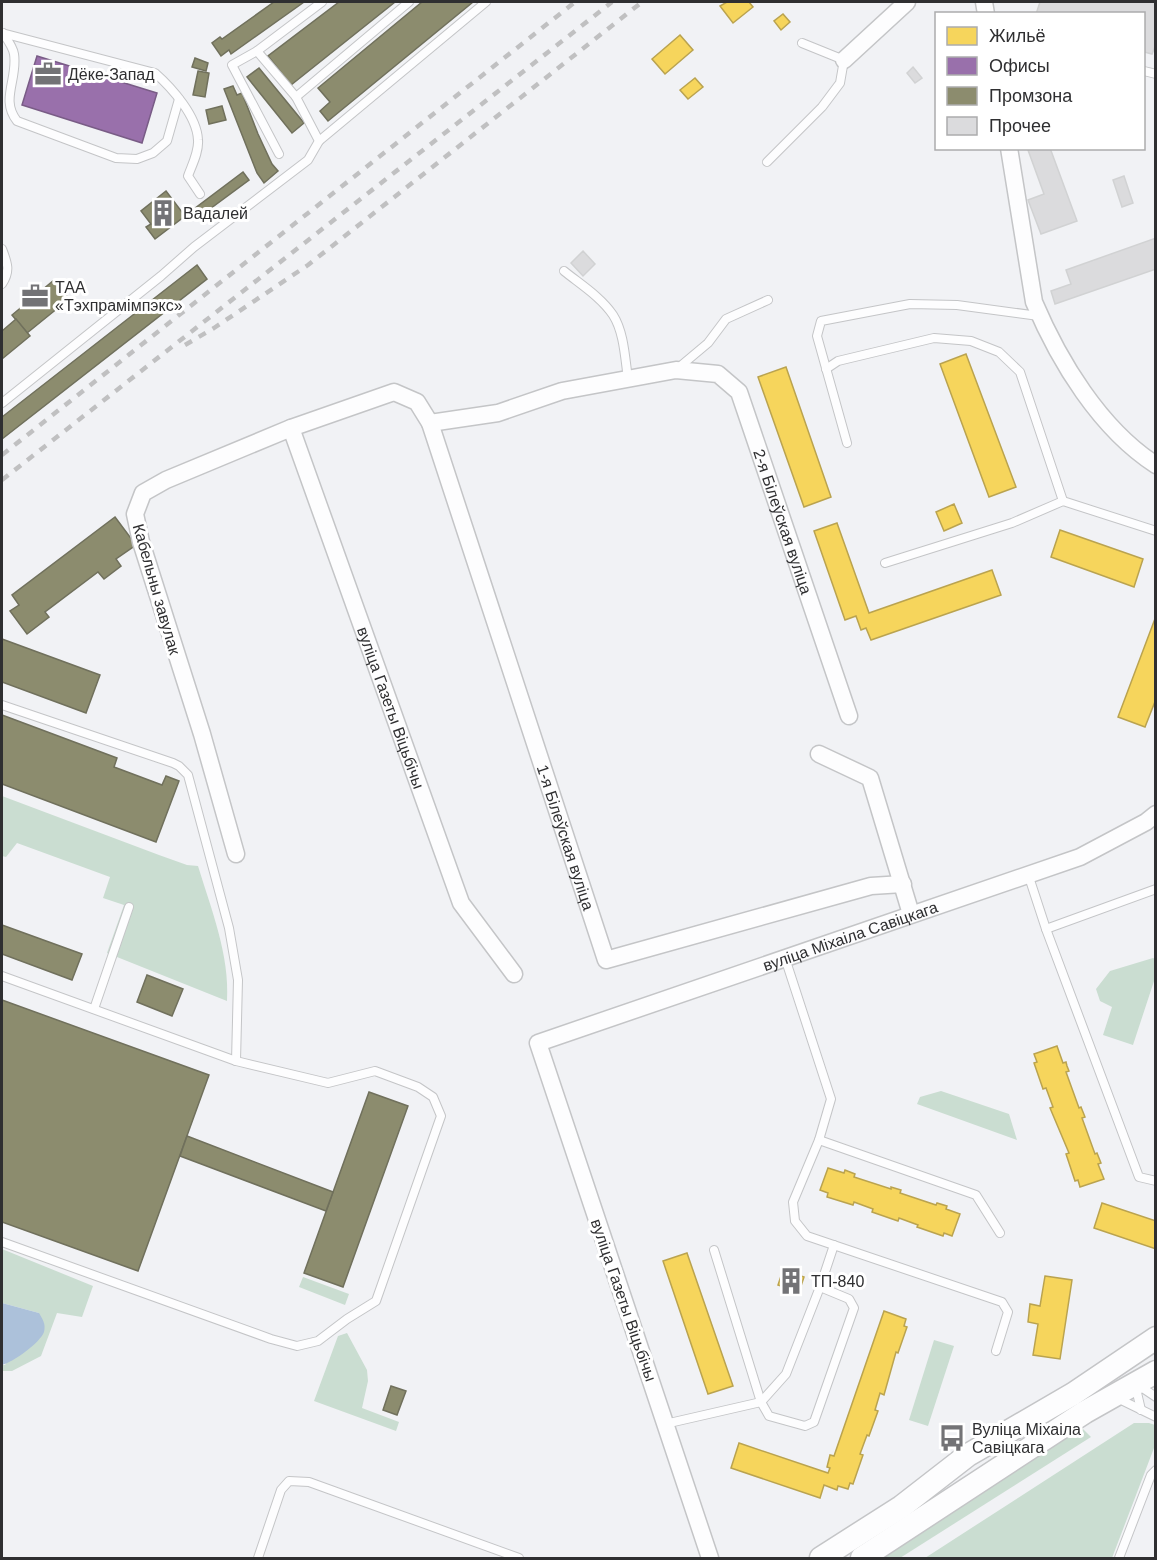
<svg xmlns="http://www.w3.org/2000/svg" width="1157" height="1560" font-family="Helvetica,sans-serif">
<style>
.green{fill:#caddd1}
.water{fill:#acc1da}
.homes{fill:#f6d55c;stroke:#baa34f;stroke-width:1.5}
.offices{fill:#9970ab;stroke:#795c86;stroke-width:1.5}
.industry{fill:#8c8c6e;stroke:#70705c;stroke-width:1.5}
.building{fill:#dbdbdd;stroke:#d1d2d3;stroke-width:1.5}
.lines{fill:none;stroke-linecap:round;stroke-linejoin:round}
.service-casing{stroke:#c4c5c7;stroke-width:10}
.minor-casing{stroke:#c4c5c7;stroke-width:19}
.secondary-casing{stroke:#c4c5c7;stroke-width:25}
.service{stroke:#fdfdfe;stroke-width:8}
.minor{stroke:#fdfdfe;stroke-width:16}
.secondary{stroke:#fdfdfe;stroke-width:22}
.rail{stroke:#c0c0c1;stroke-width:4.5;stroke-dasharray:8 8;stroke-linecap:butt}
.labels{text-anchor:middle;stroke-width:6;stroke-linejoin:round;paint-order:stroke}
.poi-label{font-size:16px;fill:#2f2f31;stroke:#fff;text-anchor:start}
.street-label{font-size:16px;fill:#2f2f31;stroke:#fff}
</style>
<rect width="100%" height="100%" fill="#f1f2f5"/>
<g class="green">
<path d="M2,796L159,855L187,865L198,866C211,909 230,955 227,1001L107,953L124,905L103,898L110,877L17,843L6,857L2,856Z"/>
<path d="M1153,958L1155,959V978L1133,1045L1103,1035L1112,1007L1100,1001L1096,989L1110,971Z"/>
<path d="M941,1091L1009,1114L1017,1140L917,1104L920,1097Z"/>
<path d="M2,1249L93,1286L82,1317L57,1313L41,1356L12,1371H2V1365H5L39,1313L2,1303Z"/>
<path d="M303,1277L349,1294L345,1305L299,1287Z"/>
<path d="M347,1333L367,1370L368,1381L362,1408L399,1422L396,1431L314,1401L338,1336Z"/>
<path d="M934,1340L954,1346L928,1426L909,1420Z"/>
<path d="M1134,1423H1149L1155,1425V1448H1154L1112,1558H925Z"/>
<path d="M1082,1428L1091,1437L900,1558H874L960,1502Z"/>
</g>
<path class="water" d="M2,1303L39,1313C43,1320 46,1324 44,1332C40,1343 13,1362 2,1365Z"/>
<g class="homes">
<path d="M727,2H749L753,7L733,23L720,6Z"/>
<path d="M783,14L790,22L781,30L774,21Z"/>
<path d="M680,35L693,50L665,74L652,59Z"/>
<path d="M695,78L703,87L688,99L680,90Z"/>
<path d="M966,354L1016,487L989,497L940,364Z"/>
<path d="M786,367L831,497L804,507L758,377Z"/>
<path d="M954,504L962,523L944,531L936,512Z"/>
<path d="M837,523L869,613L992,570L1001,595L871,640L866,628L861,630L856,616L845,620L814,531Z"/>
<path d="M1060,530L1143,559L1134,587L1051,557Z"/>
<path d="M1156,616V699L1145,727L1118,717Z"/>
<path d="M1057,1046L1063,1063L1066,1062L1067,1066L1069,1071L1066,1072L1079,1108L1081,1107L1085,1117L1082,1118L1095,1154L1097,1153L1101,1163L1098,1164L1104,1179L1080,1187L1078,1180L1075,1181L1066,1154L1069,1153L1050,1108L1053,1107L1046,1088L1043,1089L1034,1063L1037,1062L1034,1054Z"/>
<path d="M828,1168L844,1173L845,1170L855,1174L854,1177L891,1189V1187L901,1190L900,1193L936,1205L937,1203L947,1206L946,1209L960,1214L952,1236L944,1233L943,1236L917,1227L918,1225L899,1218L898,1221L872,1212L873,1209L854,1202L853,1205L827,1197L828,1193L820,1190Z"/>
<path d="M1102,1203L1156,1221V1249L1094,1228Z"/>
<path d="M687,1253L733,1386L708,1394L663,1261Z"/>
<path d="M783,1270L804,1277L799,1292L778,1285Z"/>
<path d="M1045,1276L1072,1280L1060,1359L1033,1355L1038,1324L1028,1322L1030,1304L1040,1306Z"/>
<path d="M884,1311L906,1319L904,1326L907,1327L898,1353L896,1352L884,1395L880,1393L875,1410L878,1411L869,1436L867,1435L860,1454L863,1455L853,1484L850,1483L848,1489L838,1486L837,1490L824,1485L820,1498L731,1468L739,1443L828,1473L830,1468L827,1467L830,1455L834,1456Z"/>
</g>
<path class="offices" d="M37,56L157,93L142,143L22,105Z"/>
<g class="industry">
<path d="M274,2H304L231,54L229,50L221,56L212,43L220,37L222,39Z"/>
<path d="M339,2H395L291,85L268,56Z"/>
<path d="M422,2H473L328,121L320,111L330,102L318,88Z"/>
<path d="M195,58L208,63L206,71L192,67Z"/>
<path d="M259,68L304,123L292,133L247,77Z"/>
<path d="M198,71L209,73L205,97L193,95Z"/>
<path d="M233,86L237,95L242,93L258,134L272,164L278,171L264,183L257,173L224,89Z"/>
<path d="M222,106L226,120L209,124L206,110Z"/>
<path d="M243,172L249,180L195,220L190,212Z"/>
<path d="M166,191L185,216L155,239L146,227L151,224L141,211Z"/>
<path d="M197,265L207,279L2,439V417Z"/>
<path d="M54,280L69,299L27,333L12,315Z"/>
<path d="M16,319L30,336L2,359V331Z"/>
<path d="M115,517L136,545L116,559L121,566L104,579L98,572L45,612L49,617L27,634L10,611L19,605L12,595Z"/>
<path d="M2,639L100,675L86,713L2,682Z"/>
<path d="M2,715L117,758L114,767L162,785L166,776L179,781L156,842L2,784Z"/>
<path d="M2,925L82,954L72,980L2,954Z"/>
<path d="M147,975L183,989L172,1016L137,1002Z"/>
<path d="M2,1000L209,1075L138,1271L2,1222Z"/>
<path d="M369,1092L408,1106L343,1287L304,1273Z"/>
<path d="M187,1136L333,1192L326,1211L180,1156Z"/>
<path d="M391,1386L406,1391L397,1415L383,1410Z"/>
</g>
<g class="building">
<path d="M1040,2H1156V44L1152,54L1144,52V14H1036Z"/>
<path d="M913,67L922,78L915,83L907,73Z"/>
<path d="M1031,148H1050L1077,221L1041,234L1028,200L1044,194L1028,150Z"/>
<path d="M1124,176L1133,203L1122,207L1113,180Z"/>
<path d="M1156,238V269L1055,304L1051,291L1071,284L1066,270Z"/>
<path d="M583,251L595,264L583,276L571,263Z"/>
</g>
<g class="lines">
<defs>
<g id="service">
<path d="M2,33L155,73C172,88 197,116 198,140C199,152 192,165 188,176L200,194"/>
<path d="M3,33C7,39 13,47 14,54C18,79 0,100 17,121L116,158L137,159L153,153L167,141L179,99"/>
<path d="M257,51L232,65L279,154"/>
<path d="M1144,71L1156,74"/>
<path d="M296,97L257,51L322,2"/>
<path d="M319,141L486,2"/>
<path d="M767,162L822,107L840,83L844,60L802,43"/>
<path d="M2,249C7,262 11,271 2,284"/>
<path d="M564,271C580,284 601,297 613,315C624,332 625,358 628,379"/>
<path d="M677,369L708,343L726,319L768,300"/>
<path d="M826,369L838,361L934,338L971,341L999,352L1020,372L1063,501"/>
<path d="M2,403L161,276L194,247L308,160L319,141L296,97L409,2"/>
<path d="M847,443L817,336L821,321L910,304L957,305L1039,316"/>
<path d="M885,563L1012,523L1063,501L1156,531"/>
<path d="M2,705L173,763L179,766L188,775L229,928L238,980L236,1061"/>
<path d="M1028,874L1046,929L1139,1177L1156,1181"/>
<path d="M1046,929L1156,889"/>
<path d="M785,958L831,1099L819,1140L976,1195L1000,1233"/>
<path d="M2,976L236,1061L328,1083L375,1071L418,1087L433,1097L441,1116L376,1301L347,1319L318,1341L297,1346L271,1339L2,1242"/>
<path d="M94,1009L129,907"/>
<path d="M819,1140L793,1202L795,1221L807,1236L1002,1302L1008,1312L996,1351"/>
<path d="M714,1250L761,1402L769,1416L805,1426L814,1422L854,1308L849,1299L820,1287"/>
<path d="M1135,1384L1141,1410"/>
<path d="M1138,1385L1156,1397"/>
<path d="M1117,1398L1156,1417"/>
<path d="M665,1424L761,1402L786,1374L820,1287L834,1245"/>
<path d="M258,1558L281,1490L289,1481L309,1482L519,1558"/>
<path d="M1119,1558L1151,1475L1156,1470"/>
</g>
<g id="minor">
<path d="M984,2L986,14"/>
<path d="M844,60L907,2"/>
<path d="M1009,148L1034,302C1059,361 1100,429 1156,465"/>
<path id="s1" d="M430,423L498,413L562,391L676,370L718,374L739,392L849,716"/>
<path id="s2" d="M291,428L461,903L514,974"/>
<path d="M819,754L870,778L911,914"/>
<path id="s3" d="M236,854L202,734L141,542L135,514L143,493L166,480L291,428L394,392L417,402L430,423L606,960L871,886L903,884"/>
<path id="s4" d="M710,1558L538,1043L1080,857L1146,822L1156,814"/>
</g>
<g id="secondary">
<path d="M821,1558L901,1507L968,1455L1073,1394L1156,1338"/>
<path d="M862,1558L1085,1412L1156,1372"/>
</g>
</defs>
<use href="#service" class="service-casing"/>
<use href="#minor" class="minor-casing"/>
<use href="#secondary" class="secondary-casing"/>
<use href="#service" class="service"/>
<use href="#minor" class="minor"/>
<use href="#secondary" class="secondary"/>
<g class="rail">
<path d="M185,345L214,328L308,265L642,2"/>
<path d="M2,455L575,2"/>
<path d="M2,480L612,2"/>
</g>
</g>
<defs>
<symbol id="office-bare" viewBox="-9 -9 18 18"><path d="M-6-3h4V-5.5h4V-3h4V5H-6ZM-1-4.5V-3h2v-1.5ZM-6 0V1H6V0Z" fill="#737376" stroke="#fff" stroke-width="2.5" paint-order="stroke"/></symbol>
<symbol id="building-bare" viewBox="-9 -9 18 18"><path d="M-4-6H4V6H1V3H-1V6H-4ZM-2.5-4.3h1.7v1.8h-1.7ZM.8-4.3h1.7v1.8H.8ZM-2.5-1h1.7V.8h-1.7ZM.8-1h1.7V.8H.8Z" fill="#737376" stroke="#fff" stroke-width="2.5" paint-order="stroke"/></symbol>
<symbol id="bus-bare" viewBox="-9 -9 18 18"><path d="M-5-6H5V4H4V6H2V4H-2V6H-4V4H-5ZM-3.5-4V0h7V-4ZM-3.5 1.2v1.5H-2V1.2ZM2 1.2v1.5H3.5V1.2Z" fill="#737376" stroke="#fff" stroke-width="2.5" paint-order="stroke"/></symbol>
</defs>
<g fill-rule="evenodd">
<use href="#office-bare" x="29" y="55" width="38" height="38"/>
<use href="#building-bare" x="144" y="194" width="38" height="38"/>
<use href="#office-bare" x="16" y="277" width="38" height="38"/>
<use href="#building-bare" x="772" y="1262" width="38" height="38"/>
<use href="#bus-bare" x="933" y="1419" width="38" height="38"/>
</g>
<g class="labels">
<g class="poi-label">
<text x="68" y="80">Дёке-Запад</text>
<text x="183" y="219">Вадалей</text>
<text x="55" y="293">ТАА<tspan x="55" dy="18">«Тэхпрамімпэкс»</tspan></text>
<text x="811" y="1287">ТП-840</text>
<text x="972" y="1435">Вуліца Міхаіла<tspan x="972" dy="18">Савіцкага</tspan></text>
</g>
<g class="street-label">
<text dy="6" stroke="none"><textPath href="#s1" startOffset="459">2-я Білеўская вуліца</textPath></text>
<text transform="translate(157 589) rotate(74)" y="6">Кабельны завулак</text>
<text dy="6" stroke="none"><textPath href="#s2" startOffset="297">вуліца Газеты Віцьбічы</textPath></text>
<text dy="6" stroke="none"><textPath href="#s3" startOffset="1134">1-я Білеўская вуліца</textPath></text>
<text dy="6" stroke="none"><textPath href="#s4" startOffset="873">вуліца Міхаіла Савіцкага</textPath></text>
<text transform="translate(624 1300) rotate(71)" y="6">вуліца Газеты Віцьбічы</text>
</g>
</g>
<rect width="1157" height="1560" fill="none" stroke="#2f2f31" stroke-width="6"/>
<rect x="935" y="12" width="210" height="138" fill="#ffffff" stroke="#acacad" stroke-width="1.5"/>
<rect x="947" y="27" width="30" height="18" fill="#f6d55c" stroke="#acacad" stroke-width="1.5"/>
<text x="989" y="42" font-size="18" fill="#2f2f31">Жильё</text>
<rect x="947" y="57" width="30" height="18" fill="#9970ab" stroke="#acacad" stroke-width="1.5"/>
<text x="989" y="72" font-size="18" fill="#2f2f31">Офисы</text>
<rect x="947" y="87" width="30" height="18" fill="#8c8c6e" stroke="#acacad" stroke-width="1.5"/>
<text x="989" y="102" font-size="18" fill="#2f2f31">Промзона</text>
<rect x="947" y="117" width="30" height="18" fill="#dbdbdd" stroke="#acacad" stroke-width="1.5"/>
<text x="989" y="132" font-size="18" fill="#2f2f31">Прочее</text>
</svg>
